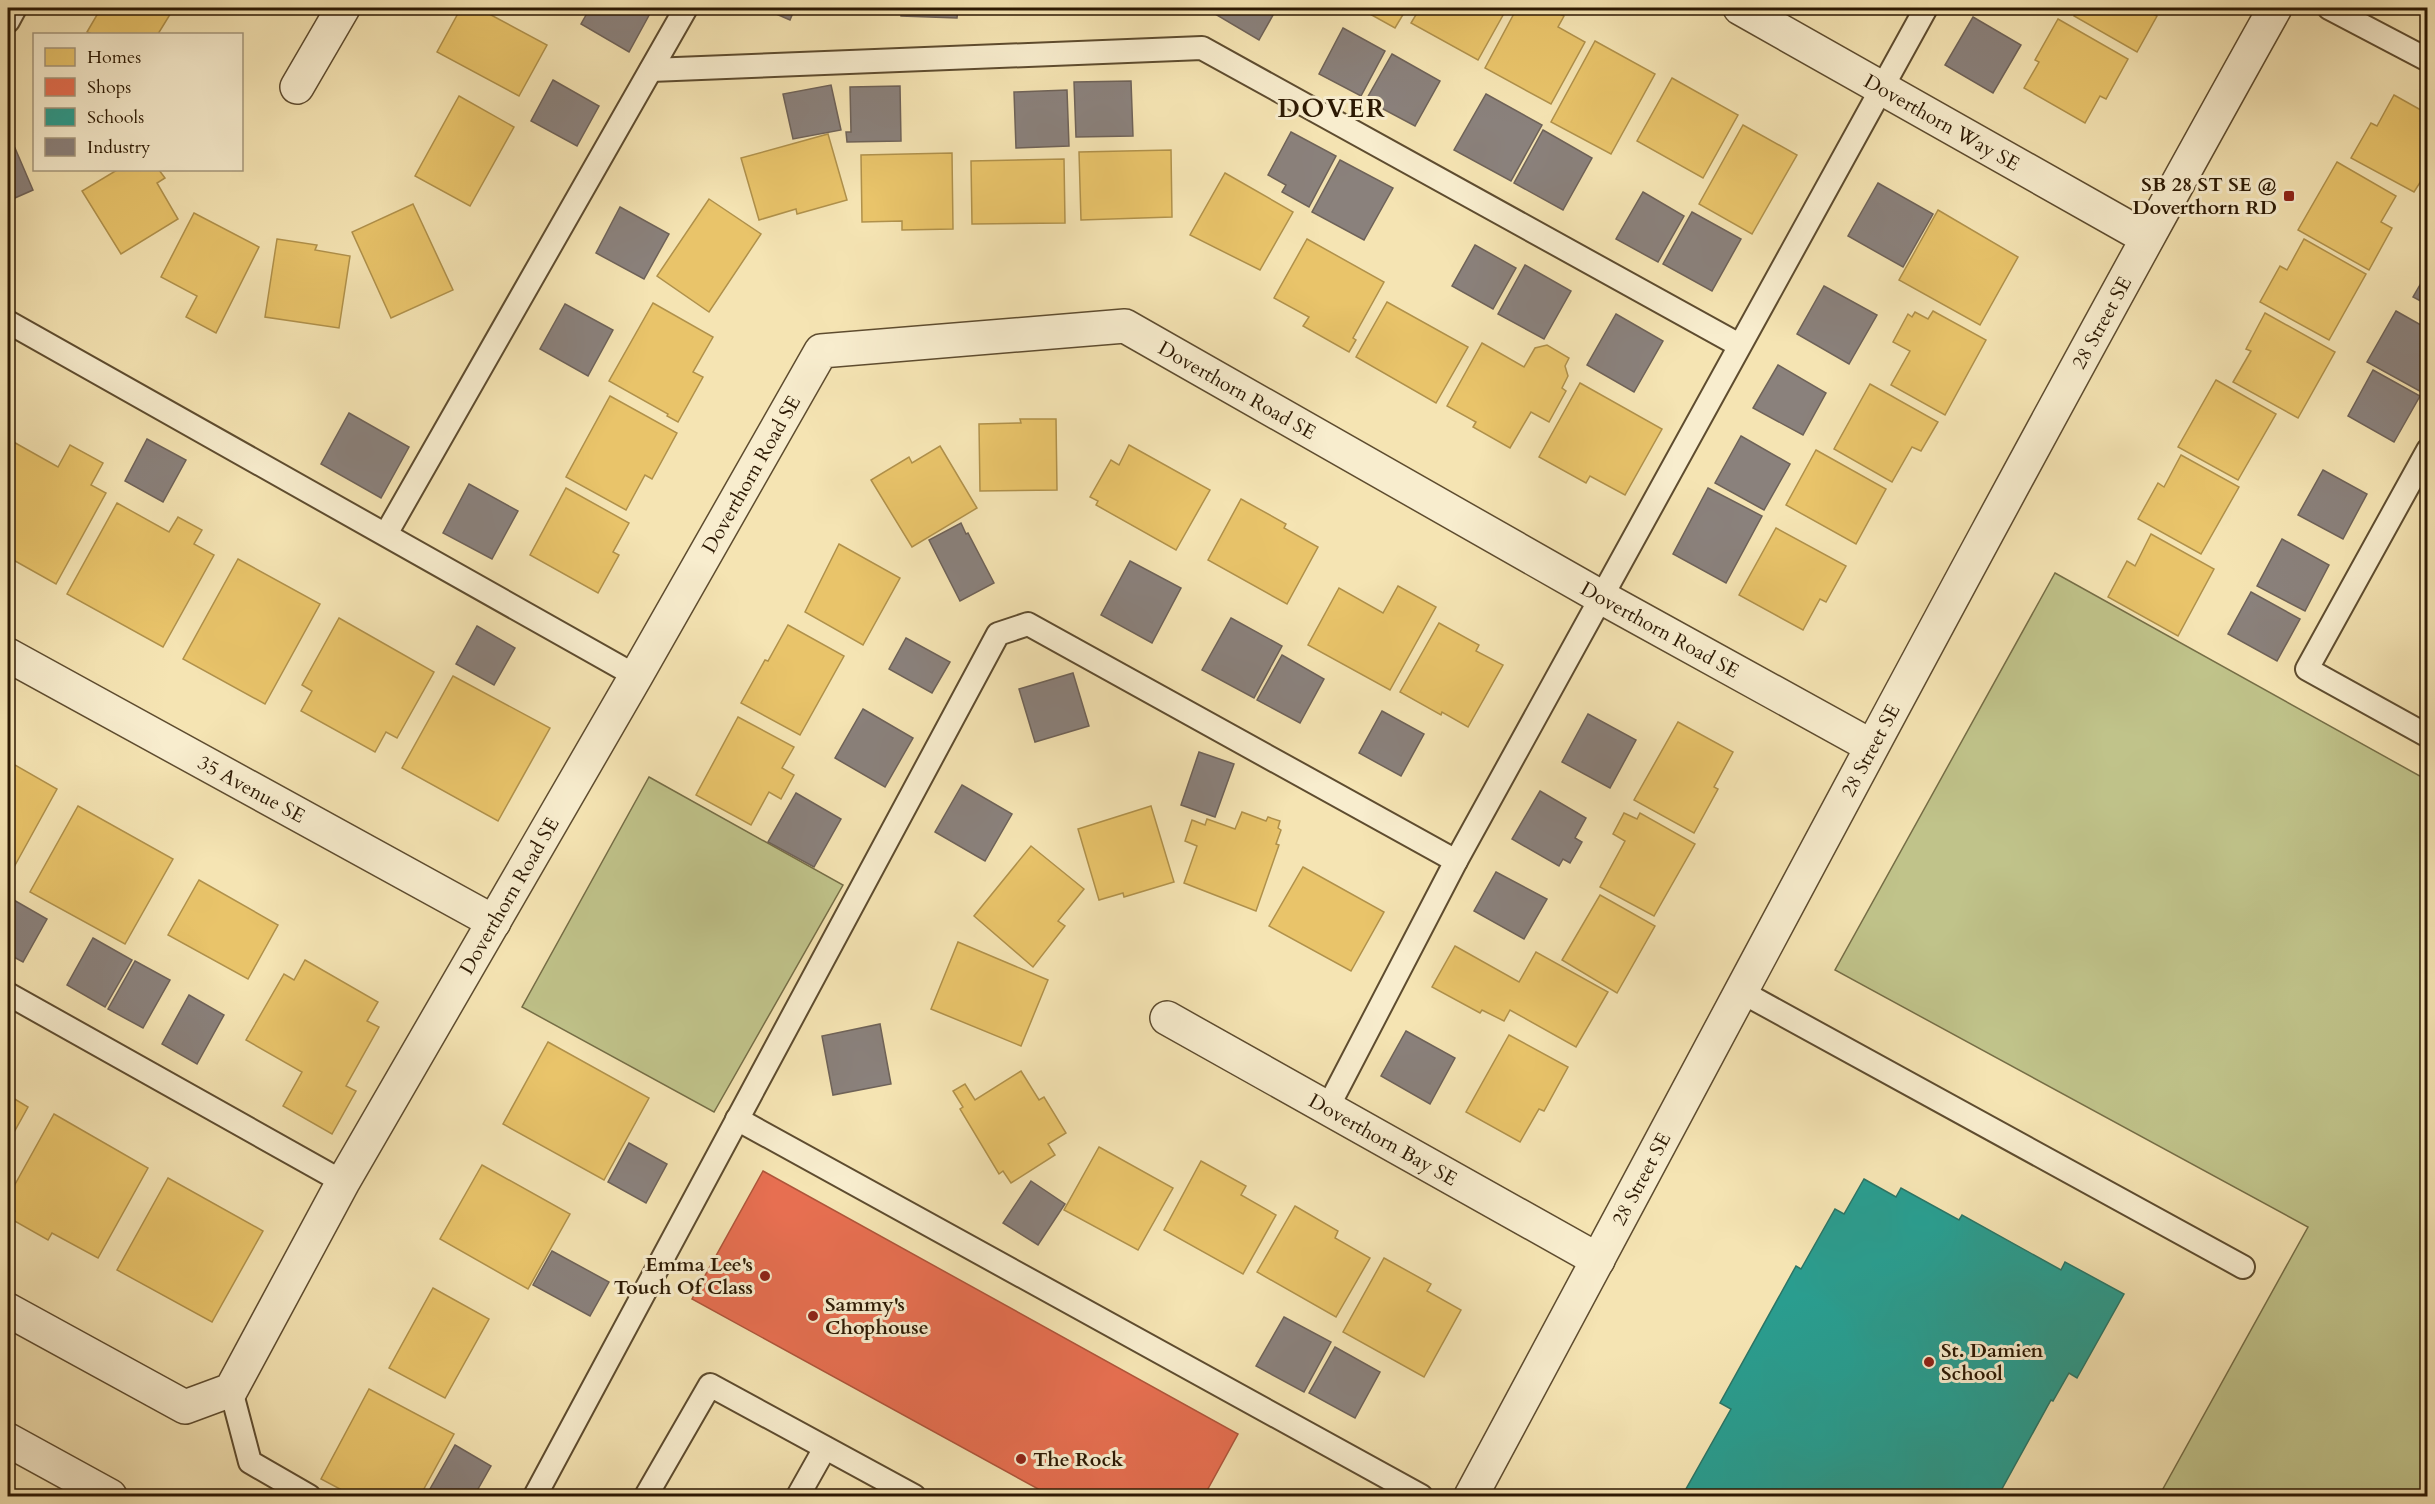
<svg xmlns="http://www.w3.org/2000/svg" width="2435" height="1504" font-family="Cardo,serif">
<style>
.green{fill:#c0c38a;stroke:#766e46;stroke-width:1.5}
.homes{fill:#e9c46a;stroke:#b0914b;stroke-width:1.5}
.shops{fill:#e76f51;stroke:#af553a;stroke-width:1.5}
.schools{fill:#2a9d8f;stroke:#2b7565;stroke-width:1.5}
.industry{fill:#8a817c;stroke:#6e6258;stroke-width:1.5}
.lines{fill:none;stroke-linecap:round;stroke-linejoin:round}
.service-casing{stroke:#5e4c2f;stroke-width:26}
.minor-casing{stroke:#5e4c2f;stroke-width:36}
.tertiary-casing{stroke:#5e4c2f;stroke-width:36}
.service{stroke:#f8edce;stroke-width:22}
.minor{stroke:#f8edce;stroke-width:33}
.tertiary{stroke:#f8edce;stroke-width:33}
.poi-dot{fill:#8f2418;stroke:#f8edce;stroke-width:2}
.labels{text-anchor:middle;stroke-width:6;stroke-linejoin:round;paint-order:stroke}
.street-label{font-size:20px;fill:#2c1903;stroke:#f8edce}
.poi-label{font-size:20px;font-weight:bold;fill:#2c1903;stroke:#f8edce;text-anchor:start}
.district-label{font-size:26px;font-weight:bold;letter-spacing:1.5px;fill:#2c1903;stroke:#f8edce}
</style>
<rect width="100%" height="100%" fill="#f5e4b3"/>
<filter id="stains"><feTurbulence type="fractalNoise" baseFrequency=".00333" numOctaves="4"/><feColorMatrix values="0 0 0 0 .2 0 0 0 0 .09 0 0 0 0 .02 0 0 0 .5 -.17"/></filter>
<radialGradient id="worn" r=".72"><stop offset=".6" stop-color="#630" stop-opacity="0"/><stop offset="1" stop-color="#630" stop-opacity=".3"/></radialGradient>
<g class="green">
<path d="M2055,573L2427,780V1496H2159L2308,1227L1835,970Z"/>
<path d="M649,777L843,885L714,1112L522,1007Z"/>
</g>
<g class="homes">
<path d="M101,8H174L158,34H92L87,32Z"/>
<path d="M461,8H478L547,45L519,96L437,52Z"/>
<path d="M513,8H529L525,14Z"/>
<path d="M1359,8H1407L1395,28Z"/>
<path d="M1420,8H1507L1478,60L1411,23Z"/>
<path d="M1517,8H1548L1564,16L1558,27L1585,42L1551,104L1485,68Z"/>
<path d="M2079,8H2156L2153,14L2157,16L2137,52L2074,16Z"/>
<path d="M2058,19L2128,59L2106,99L2100,96L2085,123L2024,88L2039,62L2035,60Z"/>
<path d="M1595,41L1655,74L1611,154L1551,122Z"/>
<path d="M1672,78L1738,115L1703,178L1637,141Z"/>
<path d="M2394,95L2428,114V170L2414,192L2351,158L2371,123L2377,126Z"/>
<path d="M459,96L514,127L470,206L415,176Z"/>
<path d="M1743,125L1797,155L1752,234L1699,204Z"/>
<path d="M828,134L847,200L797,214L796,209L759,220L741,158Z"/>
<path d="M1171,150L1172,217L1081,220L1079,152Z"/>
<path d="M952,153L953,229L902,230V221L862,222L861,155Z"/>
<path d="M1064,159L1065,223L972,224L971,161Z"/>
<path d="M2337,162L2396,196L2381,222L2392,228L2369,270L2298,230Z"/>
<path d="M117,170H159L165,178L157,183L178,219L121,254L82,191Z"/>
<path d="M1225,173L1293,212L1260,270L1190,235Z"/>
<path d="M709,199L761,234L709,312L657,276Z"/>
<path d="M413,204L453,290L391,318L352,232Z"/>
<path d="M1938,210L2018,257L1980,325L1899,280Z"/>
<path d="M194,213L259,247L216,333L186,317L197,296L161,277Z"/>
<path d="M277,239L317,245L315,250L350,256L339,328L265,317Z"/>
<path d="M1307,239L1384,282L1353,338L1356,340L1349,352L1303,326L1309,317L1274,298Z"/>
<path d="M2304,239L2366,274L2329,340L2260,302L2280,266L2287,270Z"/>
<path d="M1387,302L1468,347L1436,403L1356,357Z"/>
<path d="M653,303L713,337L693,372L703,377L678,422L667,416L668,414L609,381Z"/>
<path d="M1933,311L1986,340L1945,415L1891,385L1910,351L1893,342L1908,314L1912,317L1915,312L1928,319Z"/>
<path d="M2265,313L2335,352L2298,418L2233,382L2251,351L2246,349Z"/>
<path d="M1482,343L1524,367L1535,348L1547,345L1569,358L1565,366L1568,376L1562,388L1566,391L1549,422L1531,412L1510,448L1473,427L1476,422L1447,406Z"/>
<path d="M2216,380L2276,414L2238,480L2178,447Z"/>
<path d="M1580,383L1662,429L1625,495L1590,476L1586,483L1539,457Z"/>
<path d="M1870,384L1938,422L1921,451L1912,447L1892,482L1834,449Z"/>
<path d="M610,396L677,433L652,479L645,475L626,510L566,477Z"/>
<path d="M1020,419H1056L1057,490L980,491L979,424L1021,423Z"/>
<path d="M10,440L58,467L70,445L103,463L91,485L106,493L56,584L8,557V445Z"/>
<path d="M1129,445L1210,490L1176,550L1096,505L1098,501L1090,497L1111,460L1119,465Z"/>
<path d="M940,446L977,508L912,547L871,480L909,457L912,463Z"/>
<path d="M1816,450L1886,489L1856,544L1786,505Z"/>
<path d="M2181,455L2239,487L2201,554L2138,519L2158,483L2164,487Z"/>
<path d="M566,488L629,523L613,552L619,555L598,593L530,555Z"/>
<path d="M1241,499L1286,524L1284,528L1318,547L1287,604L1208,560Z"/>
<path d="M117,503L169,532L178,517L202,530L194,544L214,555L163,647L67,594Z"/>
<path d="M1776,528L1846,566L1826,602L1820,599L1803,630L1739,595Z"/>
<path d="M2151,534L2214,569L2178,636L2108,597L2127,561L2135,566Z"/>
<path d="M839,544L900,578L863,645L805,612Z"/>
<path d="M238,559L320,604L265,704L183,659Z"/>
<path d="M1398,586L1436,607L1390,690L1308,645L1339,588L1383,613Z"/>
<path d="M339,618L434,672L397,738L386,732L375,752L301,711L312,691L302,685Z"/>
<path d="M1439,623L1479,645L1476,651L1503,665L1468,727L1442,712L1441,715L1400,692Z"/>
<path d="M788,625L844,656L800,735L741,703L765,660L768,661Z"/>
<path d="M453,676L550,728L498,821L402,768Z"/>
<path d="M738,717L794,747L782,768L794,775L781,799L769,792L751,825L696,795Z"/>
<path d="M1678,722L1733,752L1714,787L1718,789L1694,833L1634,800Z"/>
<path d="M8,761L57,789L8,878Z"/>
<path d="M78,806L173,859L125,944L30,892Z"/>
<path d="M1151,806L1174,882L1124,897L1123,893L1099,900L1078,829Z"/>
<path d="M1242,812L1266,821L1268,817L1280,821L1278,828L1281,830L1276,844L1279,845L1256,911L1184,883L1197,846L1185,841L1192,820L1205,825L1207,819L1235,829Z"/>
<path d="M1624,813L1637,819L1640,813L1695,844L1654,916L1600,887L1625,841L1613,834Z"/>
<path d="M1031,846L1084,889L1058,921L1065,926L1033,967L974,916Z"/>
<path d="M1303,867L1384,912L1351,971L1269,926Z"/>
<path d="M199,880L278,925L248,979L168,935Z"/>
<path d="M1600,895L1655,926L1617,993L1562,960Z"/>
<path d="M958,942L1048,980L1021,1046L931,1009Z"/>
<path d="M1455,946L1519,982L1536,952L1608,992L1576,1047L1510,1010L1504,1021L1482,1010L1480,1013L1432,987Z"/>
<path d="M305,960L378,1002L367,1021L379,1027L346,1086L356,1091L332,1134L283,1106L302,1072L246,1040L284,974L294,980Z"/>
<path d="M1509,1035L1568,1067L1544,1111L1539,1109L1520,1142L1466,1112Z"/>
<path d="M548,1042L649,1098L604,1180L503,1124Z"/>
<path d="M1021,1071L1039,1100L1044,1097L1066,1133L1048,1144L1055,1155L1011,1183L1003,1171L999,1174L960,1109L963,1107L953,1091L965,1084L975,1100Z"/>
<path d="M8,1095L28,1107L8,1143Z"/>
<path d="M54,1114L148,1168L98,1258L52,1233L48,1240L11,1219L15,1211L8,1207V1197Z"/>
<path d="M1099,1147L1173,1188L1138,1250L1064,1210Z"/>
<path d="M1201,1161L1246,1186L1241,1195L1276,1215L1243,1274L1164,1230Z"/>
<path d="M482,1165L570,1214L528,1289L440,1239Z"/>
<path d="M168,1178L263,1231L212,1322L117,1270Z"/>
<path d="M1295,1206L1338,1231L1335,1238L1370,1258L1336,1317L1257,1272Z"/>
<path d="M1384,1258L1431,1284L1427,1291L1461,1310L1424,1377L1343,1332Z"/>
<path d="M433,1288L489,1319L445,1398L389,1368Z"/>
<path d="M369,1389L454,1434L420,1496H353L321,1479Z"/>
</g>
<path class="shops" d="M763,1171L1238,1434L1204,1496H1051L692,1299Z"/>
<path class="schools" d="M1864,1179L1896,1197L1901,1188L1959,1220L1962,1215L2061,1270L2065,1262L2124,1294L2077,1378L2069,1373L2053,1401L2051,1400L1998,1496H1682L1731,1409L1720,1403L1796,1266L1801,1269L1835,1209L1844,1214Z"/>
<g class="industry">
<path d="M590,8H653L629,52L581,24Z"/>
<path d="M762,8H795L790,20Z"/>
<path d="M901,8H958L957,18L901,16Z"/>
<path d="M1218,8H1277L1259,40L1215,14Z"/>
<path d="M1973,17L2021,45L1993,93L1945,65Z"/>
<path d="M1343,28L1385,51L1361,96L1319,74Z"/>
<path d="M1392,54L1440,81L1415,126L1366,100Z"/>
<path d="M553,80L599,106L577,146L531,121Z"/>
<path d="M1131,81L1133,136L1076,137L1074,82Z"/>
<path d="M831,85L841,130L793,139L783,94Z"/>
<path d="M900,86L901,141L847,142L846,132H851L850,87Z"/>
<path d="M1067,90L1069,146L1016,148L1014,92Z"/>
<path d="M1486,94L1542,125L1511,181L1454,150Z"/>
<path d="M1543,130L1592,158L1563,210L1514,183Z"/>
<path d="M1291,132L1336,156L1309,207L1282,192L1286,185L1268,175Z"/>
<path d="M15,148L33,190L8,201V151Z"/>
<path d="M1340,160L1393,188L1364,240L1312,212Z"/>
<path d="M1878,183L1933,214L1903,267L1848,236Z"/>
<path d="M1643,192L1684,216L1658,262L1616,239Z"/>
<path d="M620,207L669,234L644,279L596,253Z"/>
<path d="M1692,212L1741,239L1712,291L1663,264Z"/>
<path d="M1475,245L1516,268L1493,309L1452,286Z"/>
<path d="M1525,265L1571,291L1544,339L1498,314Z"/>
<path d="M2428,271V305L2413,297Z"/>
<path d="M1824,286L1877,315L1849,364L1797,334Z"/>
<path d="M565,304L613,330L588,376L540,349Z"/>
<path d="M2396,311L2428,329V389L2425,394L2367,362Z"/>
<path d="M1616,314L1663,341L1634,392L1587,365Z"/>
<path d="M1778,365L1826,393L1803,435L1753,408Z"/>
<path d="M2373,370L2420,396L2394,442L2348,416Z"/>
<path d="M349,413L409,447L381,498L321,464Z"/>
<path d="M1741,436L1790,464L1764,510L1715,483Z"/>
<path d="M147,439L186,460L163,502L125,481Z"/>
<path d="M2323,470L2367,494L2343,539L2298,515Z"/>
<path d="M469,484L518,511L492,559L443,533Z"/>
<path d="M1708,488L1762,516L1726,583L1673,554Z"/>
<path d="M961,523L966,534L968,533L994,583L960,601L929,540Z"/>
<path d="M2282,539L2329,565L2305,611L2257,586Z"/>
<path d="M1130,561L1181,588L1152,643L1101,615Z"/>
<path d="M2251,592L2300,619L2277,661L2228,634Z"/>
<path d="M1231,618L1282,646L1254,698L1202,670Z"/>
<path d="M477,626L515,648L494,685L456,664Z"/>
<path d="M906,638L950,662L932,693L889,669Z"/>
<path d="M1282,655L1324,679L1300,723L1257,700Z"/>
<path d="M1073,673L1089,726L1035,742L1019,689Z"/>
<path d="M863,709L913,738L885,787L835,758Z"/>
<path d="M1382,711L1424,734L1401,776L1359,753Z"/>
<path d="M1588,714L1636,740L1610,788L1562,762Z"/>
<path d="M1199,752L1234,764L1215,817L1181,805Z"/>
<path d="M962,785L1012,814L985,861L935,832Z"/>
<path d="M1540,791L1586,818L1575,838L1582,842L1570,863L1563,859L1559,866L1512,839Z"/>
<path d="M796,793L841,819L814,867L768,842Z"/>
<path d="M1496,872L1547,899L1524,939L1474,911Z"/>
<path d="M12,899L47,919L23,962L8,954V908Z"/>
<path d="M93,938L132,960L105,1007L67,985Z"/>
<path d="M135,961L170,980L143,1028L108,1009Z"/>
<path d="M189,995L224,1015L197,1064L162,1044Z"/>
<path d="M880,1024L891,1084L833,1095L822,1036Z"/>
<path d="M1406,1031L1455,1058L1430,1104L1381,1076Z"/>
<path d="M629,1143L667,1164L646,1203L608,1182Z"/>
<path d="M1031,1181L1065,1204L1038,1245L1003,1223Z"/>
<path d="M552,1251L609,1282L590,1316L533,1285Z"/>
<path d="M1284,1317L1331,1342L1304,1392L1256,1366Z"/>
<path d="M1335,1347L1380,1372L1355,1418L1309,1393Z"/>
<path d="M455,1445L491,1466L474,1496H426Z"/>
</g>
<g class="lines">
<defs>
<g id="service">
<path d="M2329,8L2428,60"/>
<path d="M8,21L15,8"/>
<path d="M651,70L1202,48L1739,345"/>
<path d="M8,322L636,676"/>
<path d="M2428,450L2307,669L2428,736"/>
<path d="M386,534L686,8"/>
<path d="M1740,991L2243,1267"/>
<path d="M8,994L343,1182"/>
<path d="M1328,1107L1456,861L1926,8"/>
<path d="M737,1119L1421,1496"/>
<path d="M231,1390L250,1462L309,1496"/>
<path d="M535,1496L998,634L1028,624L1456,861"/>
<path d="M646,1496L710,1385L914,1496"/>
<path d="M798,1496L825,1448"/>
</g>
<g id="minor">
<path id="s1" d="M1740,8L2147,238"/>
<path d="M297,87L343,8"/>
<path id="s2" d="M8,655L494,922"/>
<path id="s3" d="M1167,1018L1598,1260"/>
<path id="s4" d="M8,1310L185,1407L231,1390L343,1182L636,676L821,351L1125,326L1601,597L1871,746"/>
<path id="s5" d="M1471,1496C1738,1000 2000,500 2275,8"/>
</g>
<path id="tertiary" d="M8,1440L110,1496"/>
</defs>
<use href="#service" class="service-casing"/>
<use href="#minor" class="minor-casing"/>
<use href="#tertiary" class="tertiary-casing"/>
<use href="#service" class="service"/>
<use href="#minor" class="minor"/>
<use href="#tertiary" class="tertiary"/>
</g>
<g class="poi-dot">
<rect x="2283" y="190" width="12" height="12" rx="3"/>
<circle cx="765" cy="1276" r="6"/>
<circle cx="813" cy="1316" r="6"/>
<circle cx="1929" cy="1362" r="6"/>
<circle cx="1021" cy="1459" r="6"/>
</g>
<g class="labels">
<g class="street-label">
<text dy="7" stroke="none"><textPath href="#s1" startOffset="232">Doverthorn Way SE</textPath></text>
<text dy="7" stroke="none"><textPath href="#s5" startOffset="1332">28 Street SE</textPath></text>
<text dy="7" stroke="none"><textPath href="#s4" startOffset="1880">Doverthorn Road SE</textPath></text>
<text dy="7" stroke="none"><textPath href="#s4" startOffset="1304">Doverthorn Road SE</textPath></text>
<text dy="7" stroke="none"><textPath href="#s4" startOffset="2366">Doverthorn Road SE</textPath></text>
<text dy="7" stroke="none"><textPath href="#s5" startOffset="846">28 Street SE</textPath></text>
<text dy="7" stroke="none"><textPath href="#s2" startOffset="278">35 Avenue SE</textPath></text>
<text dy="7" stroke="none"><textPath href="#s4" startOffset="818">Doverthorn Road SE</textPath></text>
<text dy="7" stroke="none"><textPath href="#s3" startOffset="248">Doverthorn Bay SE</textPath></text>
<text dy="7" stroke="none"><textPath href="#s5" startOffset="360">28 Street SE</textPath></text>
</g>
<g class="poi-label">
<text x="2277" y="191" text-anchor="end">SB 28 ST SE @<tspan x="2277" dy="23">Doverthorn RD</tspan></text>
<text x="753" y="1271" text-anchor="end">Emma Lee's<tspan x="753" dy="23">Touch Of Class</tspan></text>
<text x="825" y="1311">Sammy's<tspan x="825" dy="23">Chophouse</tspan></text>
<text x="1941" y="1357">St. Damien<tspan x="1941" dy="23">School</tspan></text>
<text x="1033" y="1466">The Rock</text>
</g>
<g class="district-label">
<text x="1332" y="117">DOVER</text>
</g>
</g>
<rect width="2435" height="1504" fill="none" stroke="#f5e4b3" stroke-width="30"/>
<rect x="9" y="9" width="2417" height="1486" fill="none" stroke="#2c1903" stroke-width="3"/>
<rect x="15" y="15" width="2405" height="1474" fill="none" stroke="#2c1903" stroke-width="1.5"/>
<rect x="33" y="33" width="210" height="138" fill="#f8edce" stroke="#a6987d" stroke-width="1.5"/>
<rect x="45" y="48" width="30" height="18" fill="#e9c46a" stroke="#a6987d" stroke-width="1.5"/>
<text x="87" y="63" font-size="18" fill="#2c1903">Homes</text>
<rect x="45" y="78" width="30" height="18" fill="#e76f51" stroke="#a6987d" stroke-width="1.5"/>
<text x="87" y="93" font-size="18" fill="#2c1903">Shops</text>
<rect x="45" y="108" width="30" height="18" fill="#2a9d8f" stroke="#a6987d" stroke-width="1.5"/>
<text x="87" y="123" font-size="18" fill="#2c1903">Schools</text>
<rect x="45" y="138" width="30" height="18" fill="#8a817c" stroke="#a6987d" stroke-width="1.5"/>
<text x="87" y="153" font-size="18" fill="#2c1903">Industry</text>
<rect width="100%" height="100%" filter="url(#stains)"/>
<rect width="100%" height="100%" fill="url(#worn)"/>
</svg>
